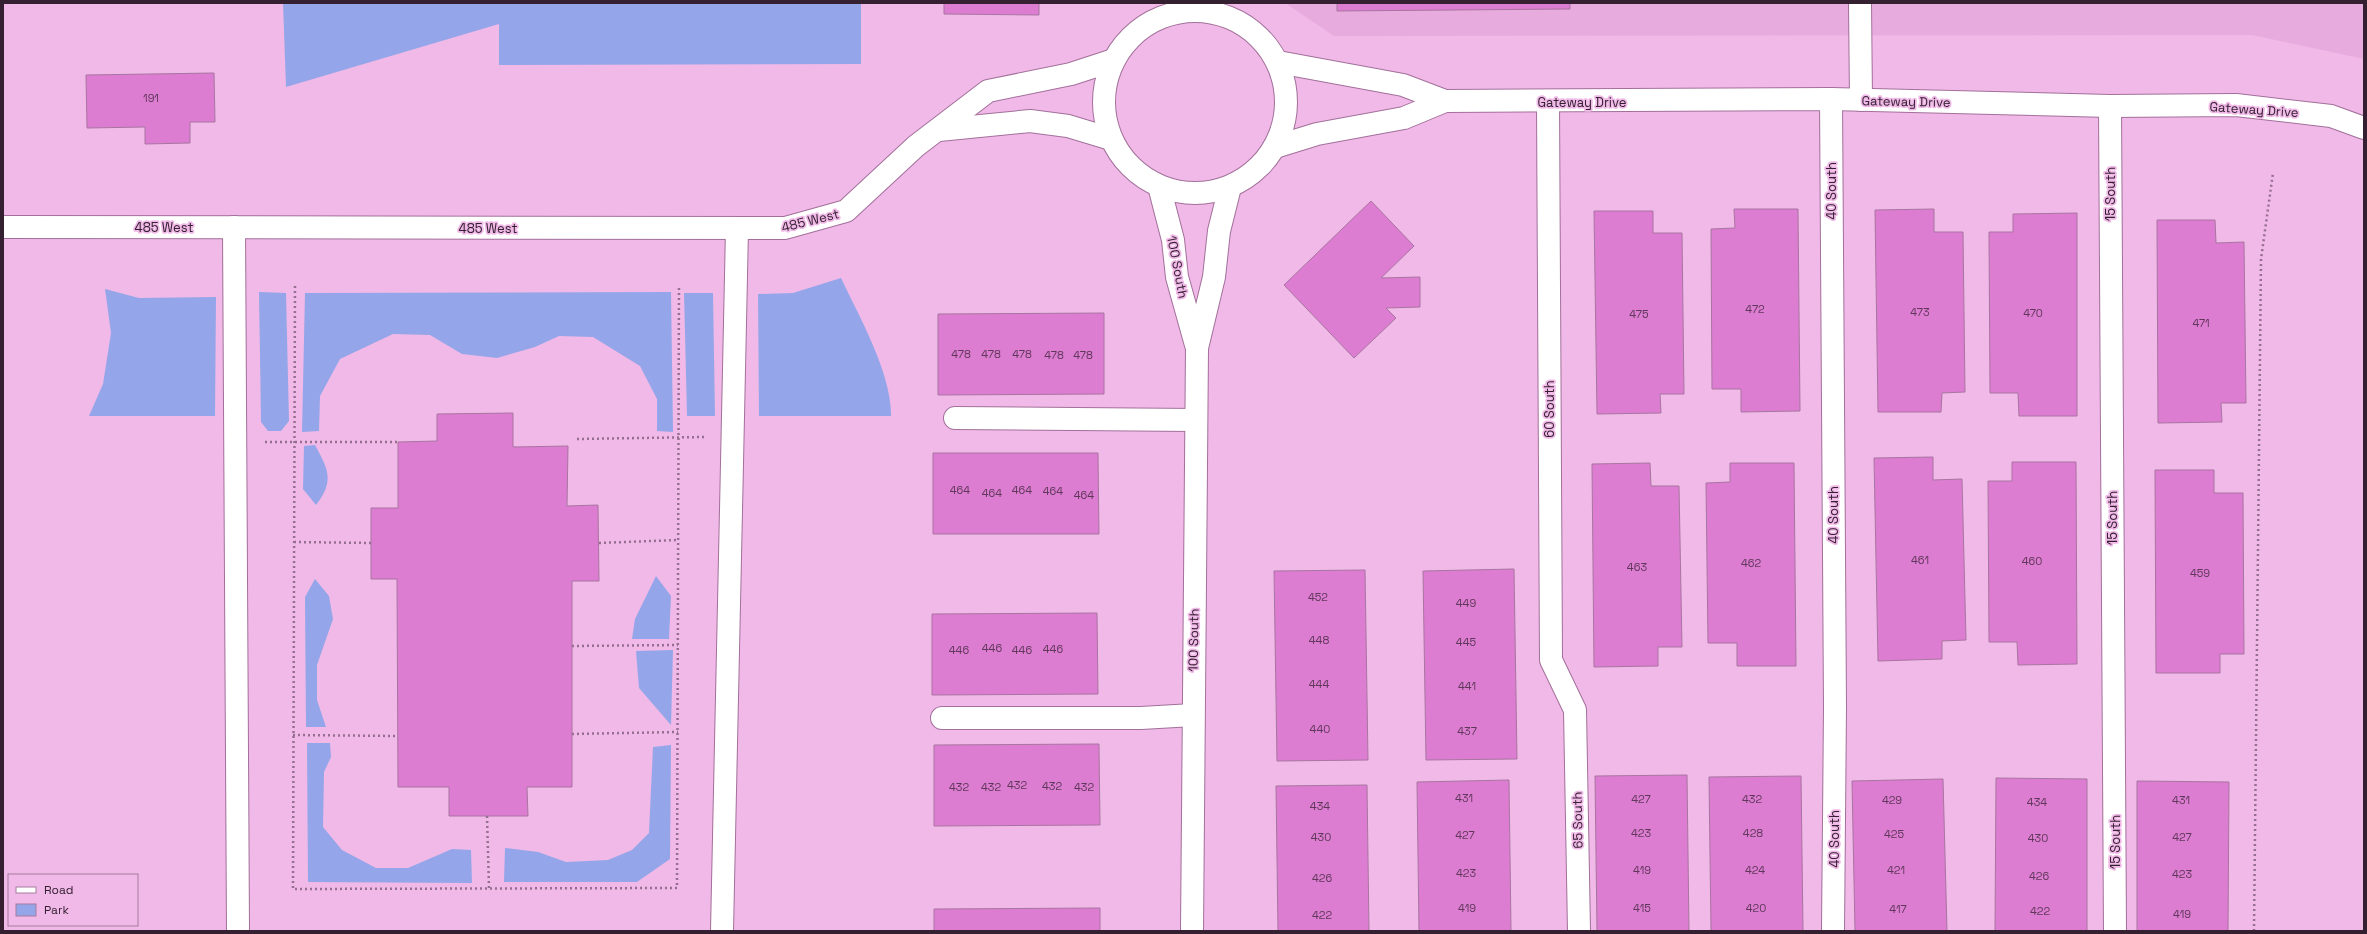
<svg xmlns="http://www.w3.org/2000/svg" width="2367" height="934" font-family="'Space Grotesk',sans-serif">
<style>
.built{fill:#e8abde}
.green{fill:#94a6e9}
.building{fill:#dd7dd1;stroke:#a875a1}
.lines{fill:none;stroke-linecap:round;stroke-linejoin:round}
.minor-casing{stroke:#a2709a;stroke-width:24}
.path{stroke:#956f8f;stroke-width:2.5;stroke-dasharray:2 3;stroke-linecap:butt}
.minor{stroke:#fff;stroke-width:22}
.labels{text-anchor:middle;stroke-width:3.5;stroke-linejoin:round;paint-order:stroke}
.number-label{font-size:11px;fill:#5f375a}
.street-label{font-size:13px;fill:#352032;stroke:#f0b9e7}
</style>
<rect width="100%" height="100%" fill="#f0b9e7"/>
<path class="built" d="M1285,3H2364V59L2252,35L1334,36Z"/>
<g class="green">
<path d="M283,3H861V64L499,65V24L286,87Z"/>
<path d="M841,278C859,316 892,374 891,416H759L758,294L793,293Z"/>
<path d="M105,289L139,298L216,297L215,416H89L103,384L111,333Z"/>
<path d="M259,292L286,293L289,421L281,431H268L261,422Z"/>
<path d="M671,292L673,432L657,431V399L640,366L593,337L559,336L535,347L497,358L462,354L430,335L393,334L340,359L320,396L319,431L302,432L305,293Z"/>
<path d="M684,293H713L715,416H687Z"/>
<path d="M315,445C328,469 335,481 316,505L303,489L304,446Z"/>
<path d="M656,576L671,596L669,639H632L635,619Z"/>
<path d="M315,579L329,596L333,619L317,665V700L326,727H306L305,597Z"/>
<path d="M673,650L671,725L639,688L636,651Z"/>
<path d="M307,743H330L331,757L324,772L323,827L342,850L376,868H408L452,849L471,850L472,883L308,882Z"/>
<path d="M671,745L670,859L637,882H504L505,848L538,852L566,862L608,860L632,850L649,833L653,747Z"/>
</g>
<g class="building">
<path d="M944,3H1039V15L944,14Z"/>
<path d="M1337,3H1570V9L1337,11Z"/>
<path d="M214,73L215,122H190V143L145,144V127L87,128L86,75Z"/>
<path d="M1371,201L1414,246L1381,278L1420,277V307L1386,308L1396,318L1354,358L1284,285Z"/>
<path d="M1734,209H1798L1800,411L1741,412V389H1712L1711,229L1735,228Z"/>
<path d="M1934,209V232H1963L1965,392L1942,393L1941,412H1878L1875,210Z"/>
<path d="M1594,211H1653V233H1682L1684,394H1660L1661,413L1597,414Z"/>
<path d="M2077,213V416H2019L2018,393H1990L1989,232H2013V214Z"/>
<path d="M2157,220H2215L2216,243L2244,242L2246,403H2221L2222,422L2158,423Z"/>
<path d="M1104,313V394L938,395V314Z"/>
<path d="M513,413V447L568,446L567,506L598,505L599,581H572V787H527L528,816H449V787H398L397,579H371V508H398V442L437,441V414Z"/>
<path d="M933,453H1098L1099,534H933Z"/>
<path d="M1933,457V480L1962,479L1966,640L1942,641V659L1878,661L1874,458Z"/>
<path d="M2012,462H2076L2077,664L2018,665L2017,642H1989L1988,481H2012Z"/>
<path d="M1650,463L1651,486H1679L1682,647H1658V666L1594,667L1592,464Z"/>
<path d="M1730,463H1794L1796,666H1737V643H1708L1706,483L1730,482Z"/>
<path d="M2155,470H2214V493H2243L2244,654H2220V673H2156Z"/>
<path d="M1514,569L1517,759L1426,760L1423,571Z"/>
<path d="M1365,570L1368,760L1277,761L1274,571Z"/>
<path d="M1097,613L1098,694L932,695V614Z"/>
<path d="M1099,744L1100,825L934,826V745Z"/>
<path d="M1687,775L1689,931H1597L1595,776Z"/>
<path d="M1801,776L1803,931H1711L1709,777Z"/>
<path d="M1996,778L2087,779V931H1995Z"/>
<path d="M1943,779L1947,931H1855L1852,781Z"/>
<path d="M1509,780L1511,931H1419L1417,782Z"/>
<path d="M2137,781L2229,782L2228,931H2137Z"/>
<path d="M1367,785L1369,931H1278L1276,786Z"/>
<path d="M1100,908V931H934V909Z"/>
</g>
<g class="lines">
<defs>
<g id="minor">
<path d="M1860,3L1861,100"/>
<circle cx="1195" cy="102" r="91"/>
<path d="M1278,62L1403,85L1445,101L1831,99L2110,106L2236,105L2331,116L2364,128"/>
<path d="M1831,99L1835,707L1833,931"/>
<path d="M1548,102L1551,660L1575,710L1579,931"/>
<path d="M2110,106L2115,931"/>
<path d="M939,130L1030,121L1068,126L1111,139"/>
<path d="M1275,147L1317,134L1404,118L1445,101"/>
<path d="M1159,186L1173,240L1177,277L1196,345"/>
<path d="M3,227L785,228L846,211L916,146L988,91L1071,74L1114,60"/>
<path d="M234,227L238,931"/>
<path d="M955,418L1196,420"/>
<path d="M942,718H1141L1193,715"/>
<path d="M722,931L737,229"/>
<path d="M1192,931L1197,348L1214,277L1219,231L1230,187"/>
</g>
</defs>
<use href="#minor" class="minor-casing"/>
<g class="path">
<path d="M295,286L293,889L677,888L679,285"/>
<path d="M577,439L704,437"/>
<path d="M265,442H398"/>
<path d="M294,542L371,543"/>
<path d="M599,543L678,540"/>
<path d="M572,646L678,645"/>
<path d="M572,734L678,732"/>
<path d="M293,735L398,736"/>
<path d="M487,816L489,888"/>
<path d="M2254,931L2261,259L2273,173"/>
</g>
<use href="#minor" class="minor"/>
</g>
<g class="labels">
<g class="number-label">
<text x="151" y="102">191</text>
<text x="1755" y="313">472</text>
<text x="1920" y="316">473</text>
<text x="2033" y="317">470</text>
<text x="1639" y="318">475</text>
<text x="2201" y="327">471</text>
<text x="961" y="358">478</text>
<text x="991" y="358">478</text>
<text x="1022" y="358">478</text>
<text x="1054" y="359">478</text>
<text x="1083" y="359">478</text>
<text x="960" y="494">464</text>
<text x="1022" y="494">464</text>
<text x="1053" y="495">464</text>
<text x="992" y="497">464</text>
<text x="1084" y="499">464</text>
<text x="1920" y="564">461</text>
<text x="2032" y="565">460</text>
<text x="1751" y="567">462</text>
<text x="1637" y="571">463</text>
<text x="2200" y="577">459</text>
<text x="1318" y="601">452</text>
<text x="1466" y="607">449</text>
<text x="1319" y="644">448</text>
<text x="1466" y="646">445</text>
<text x="992" y="652">446</text>
<text x="1053" y="653">446</text>
<text x="959" y="654">446</text>
<text x="1022" y="654">446</text>
<text x="1319" y="688">444</text>
<text x="1467" y="690">441</text>
<text x="1320" y="733">440</text>
<text x="1467" y="735">437</text>
<text x="1017" y="789">432</text>
<text x="1052" y="790">432</text>
<text x="959" y="791">432</text>
<text x="991" y="791">432</text>
<text x="1084" y="791">432</text>
<text x="1464" y="802">431</text>
<text x="1641" y="803">427</text>
<text x="1752" y="803">432</text>
<text x="1892" y="804">429</text>
<text x="2181" y="804">431</text>
<text x="2037" y="806">434</text>
<text x="1320" y="810">434</text>
<text x="1641" y="837">423</text>
<text x="1753" y="837">428</text>
<text x="1894" y="838">425</text>
<text x="1465" y="839">427</text>
<text x="1321" y="841">430</text>
<text x="2182" y="841">427</text>
<text x="2038" y="842">430</text>
<text x="1642" y="874">419</text>
<text x="1755" y="874">424</text>
<text x="1896" y="874">421</text>
<text x="1466" y="877">423</text>
<text x="2182" y="878">423</text>
<text x="2039" y="880">426</text>
<text x="1322" y="882">426</text>
<text x="1467" y="912">419</text>
<text x="1642" y="912">415</text>
<text x="1756" y="912">420</text>
<text x="1898" y="913">417</text>
<text x="2040" y="915">422</text>
<text x="2182" y="918">419</text>
<text x="1322" y="919">422</text>
</g>
<g class="street-label">
<text transform="translate(1906 101) rotate(1)" y="5">Gateway Drive</text>
<text x="1582" y="107">Gateway Drive</text>
<text transform="translate(2254 109) rotate(4)" y="5">Gateway Drive</text>
<text transform="translate(1831 191) rotate(-90)" y="5">40 South</text>
<text transform="translate(2110 194) rotate(-90)" y="5">15 South</text>
<text transform="translate(810 220) rotate(-14)" y="5">485 West</text>
<text x="164" y="232">485 West</text>
<text x="488" y="233">485 West</text>
<text transform="translate(1178 267) rotate(79)" y="5">100 South</text>
<text transform="translate(1549 409) rotate(-90)" y="5">60 South</text>
<text transform="translate(1833 515) rotate(-90)" y="5">40 South</text>
<text transform="translate(2112 518) rotate(-90)" y="5">15 South</text>
<text transform="translate(1193 640) rotate(-89)" y="5">100 South</text>
<text transform="translate(1577 820) rotate(-91)" y="5">65 South</text>
<text transform="translate(1834 839) rotate(-90)" y="5">40 South</text>
<text transform="translate(2115 842) rotate(-90)" y="5">15 South</text>
</g>
</g>
<rect width="2367" height="934" fill="none" stroke="#352032" stroke-width="8"/>
<rect x="8" y="874" width="130" height="52" fill="#f0b9e7" stroke="#a57c9f"/>
<rect x="16" y="887" width="20" height="6" fill="#ffffff" stroke="#a57c9f"/>
<text x="44" y="894" font-size="12" fill="#352032">Road</text>
<rect x="16" y="904" width="20" height="12" fill="#94a6e9" stroke="#a57c9f"/>
<text x="44" y="914" font-size="12" fill="#352032">Park</text>
</svg>
